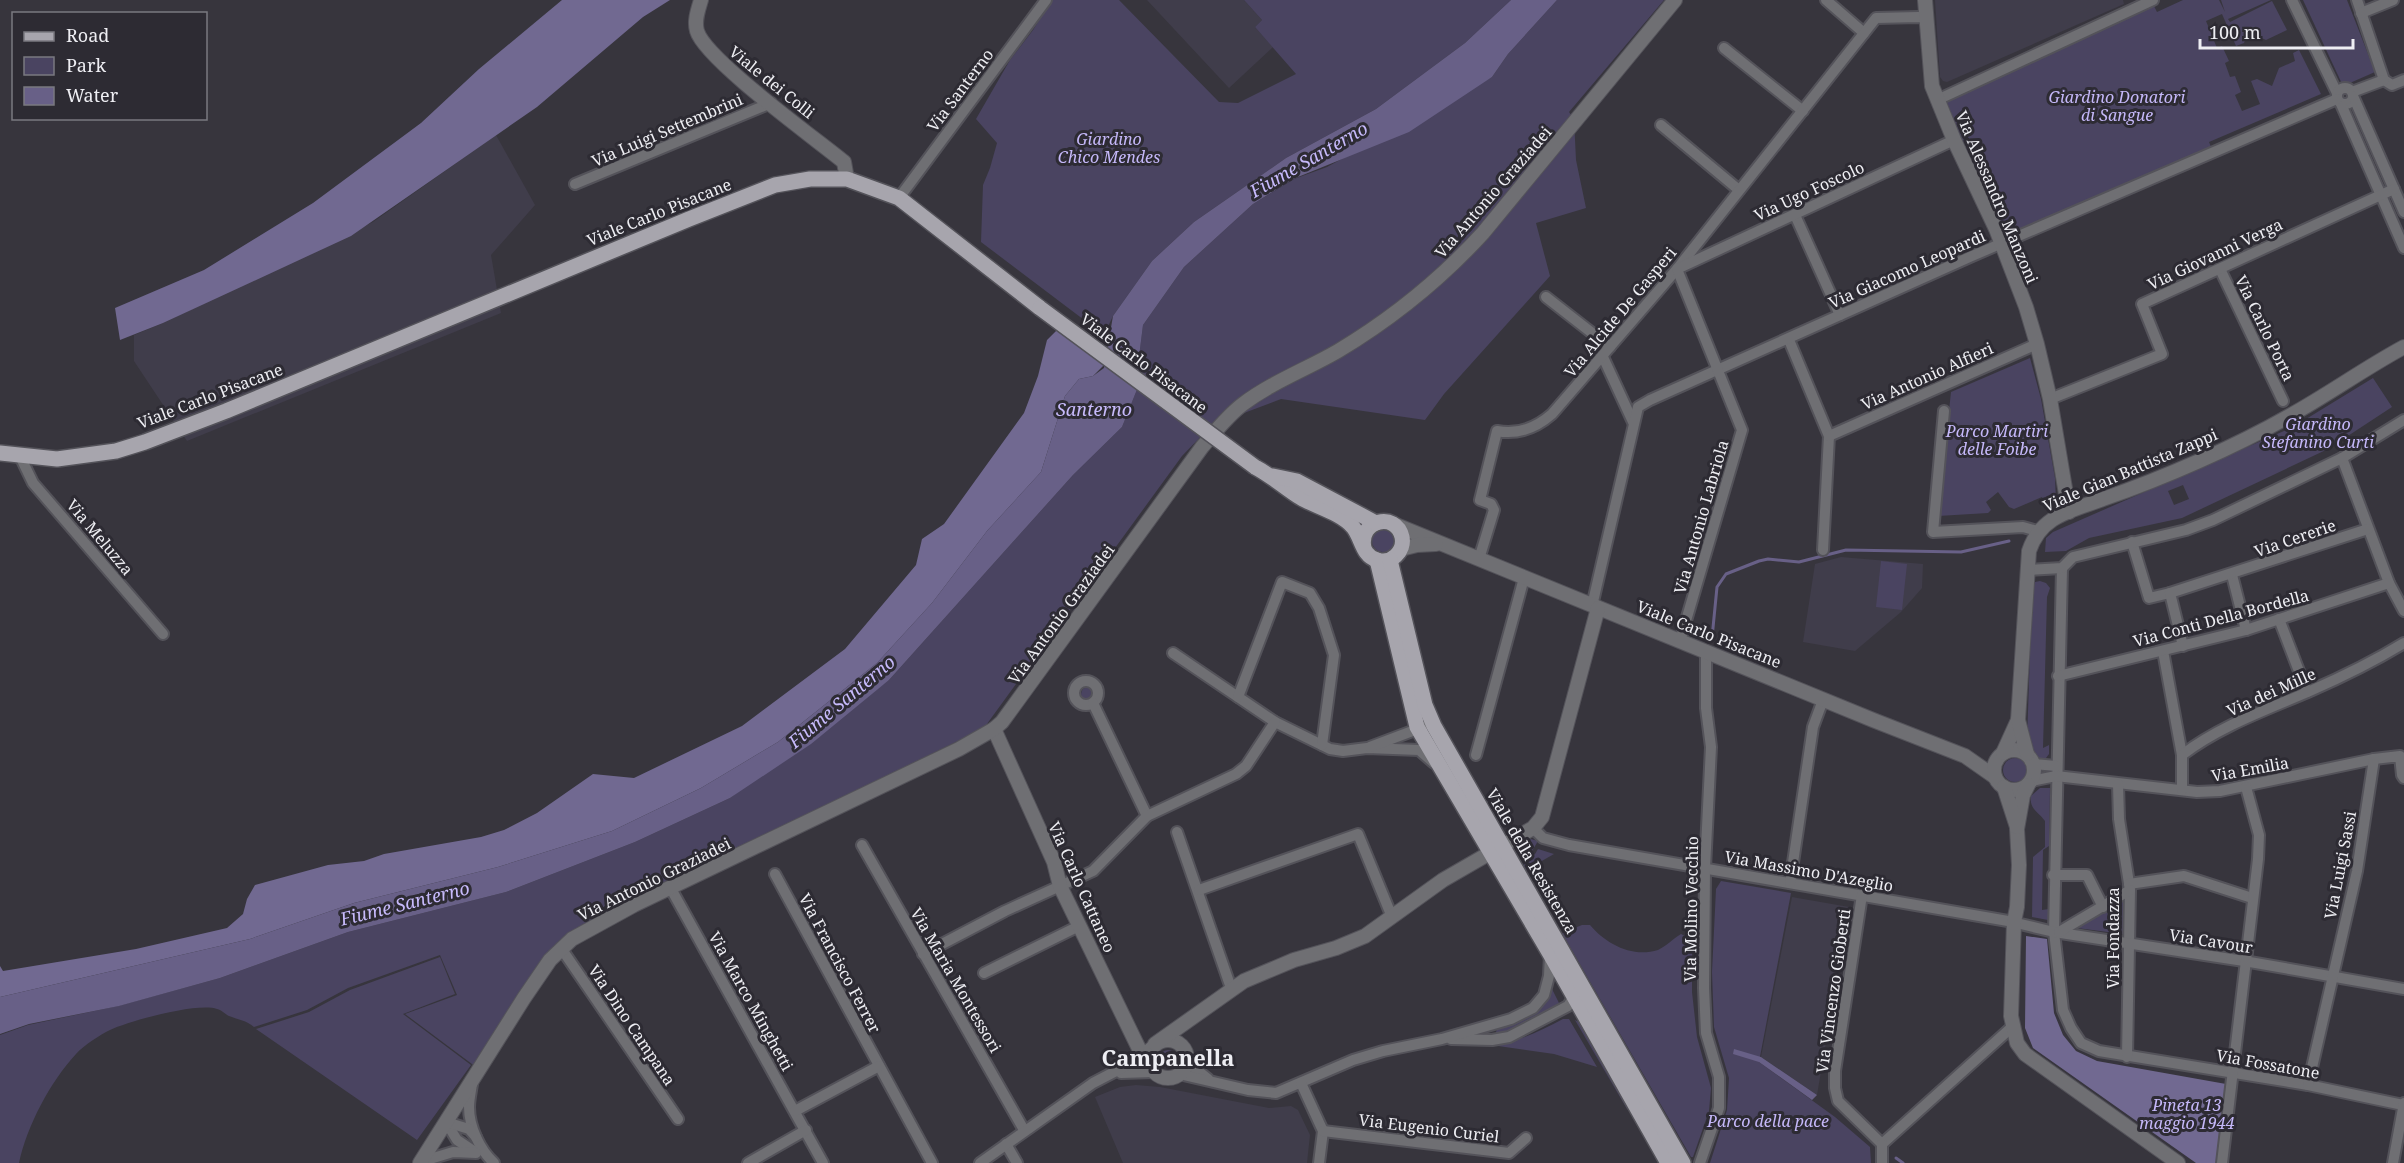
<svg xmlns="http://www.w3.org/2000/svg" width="2404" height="1163" font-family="'Noto Serif',serif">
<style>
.built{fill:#403d4b}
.green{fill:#4a4461;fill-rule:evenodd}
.forest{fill:#716991}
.water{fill:#686087}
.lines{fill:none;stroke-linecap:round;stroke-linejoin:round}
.stream{stroke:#686087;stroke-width:3}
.minor-casing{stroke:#54535a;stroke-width:14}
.tertiary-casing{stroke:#54535a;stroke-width:16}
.primary-casing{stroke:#54535a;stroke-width:18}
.minor{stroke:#6f6f73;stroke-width:10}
.tertiary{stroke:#6f6f73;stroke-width:14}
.primary{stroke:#a7a5ad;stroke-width:15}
.primary-bridge-casing{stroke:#54535a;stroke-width:18;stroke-linecap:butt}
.primary-bridge{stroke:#a7a5ad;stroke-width:15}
.labels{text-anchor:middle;stroke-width:6;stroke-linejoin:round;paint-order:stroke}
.street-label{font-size:16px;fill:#eeeef3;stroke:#2d2b33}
.park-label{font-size:16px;font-style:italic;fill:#c5b8f9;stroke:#2d2b33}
.water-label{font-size:18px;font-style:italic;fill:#c7bafb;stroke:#2d2b33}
.district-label{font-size:22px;font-weight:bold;fill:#eeeef3;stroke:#2d2b33}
</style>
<rect width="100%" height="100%" fill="#37353d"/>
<g class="built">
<path d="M1147,0H1244L1262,20L1255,27L1273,47L1229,88Z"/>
<path d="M1935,0H2123L2124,4L1947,82L1943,81L1940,77Z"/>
<path d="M496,135L535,205L491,255L501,313L187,441L134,361V335L163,323L373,222Z"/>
<path d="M1841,557L1923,564L1922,588L1901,612L1855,651L1803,642L1815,564Z"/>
<path d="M1792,897L1849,907L1817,1095L1761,1057Z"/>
<path d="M1136,1085L1160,1087L1269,1108L1291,1106L1298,1110L1310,1135L1307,1163H1123L1095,1097L1120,1087Z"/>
</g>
<g class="green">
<path d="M1052,0H1119L1219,102L1238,103L1296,74L1255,27L1262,20L1244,0H1511L1465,43L1376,109L1286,158L1194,222L1152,261L1113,316L1104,335L981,242L983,185L990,168L997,143L976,119L1010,60L1033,30Z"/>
<path d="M1557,0H1664L1569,112L1574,119L1576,160L1586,208L1536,223L1550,276L1444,394L1425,420L1281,399L1212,425L1182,456L984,728L585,925L476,1067L405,1014L457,995L440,955L348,988L307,1010L254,1027C246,1020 239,1020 229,1016C225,1014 222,1010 217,1009C198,1002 129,1021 110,1030C100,1035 84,1045 76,1054C50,1082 27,1126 19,1163H0V1035L28,1025L118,1006L220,978L348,932L506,892L635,842L730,798L889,680L1073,475L1122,427L1142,377L1139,357L1143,325L1184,267L1253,204L1294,179L1327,167L1492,77L1508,54Z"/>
<path d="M2151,0L2157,12L2183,0H2219L2225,12L2221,0H2271L2228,19L2230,22L2272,1L2287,30L2266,40L2248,32L2244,43L2236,46L2222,14L2206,21L2217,48L2222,46L2229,61L2225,63L2230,77L2235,76L2241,92L2235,95L2242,111L2260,104L2251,81L2257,79L2272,86L2279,68L2295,61L2293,53L2299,50L2321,94L2209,142L2214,154L2000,248L1934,97Z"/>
<path d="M2303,0H2347L2375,72L2343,86Z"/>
<path d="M2030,358L2041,399L2055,478L2056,503L2047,507L2042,497L2014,509L2009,507L1998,492L1986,502L1991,510L1988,513L1938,516L1951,392Z"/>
<path d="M2373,378L2392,407L2328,449L2182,518L2089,538L2066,551L2045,552L2046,538L2053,532L2293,427ZM2183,485L2189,499L2174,505L2168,491Z"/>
<circle cx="1383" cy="541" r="11"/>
<path d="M1881,561L1907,564L1902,610L1876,607Z"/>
<path d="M2040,581L2046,583L2050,588L2047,597L2043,748L2049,745V754L2043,762L2037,759L2027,742L2032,590L2035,582Z"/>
<circle cx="1088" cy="694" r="7"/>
<circle cx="2015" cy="770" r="12"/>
<path d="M2040,788H2050L2049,846L2043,850L2042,910L2049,909L2048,920L2032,917L2033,857L2045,847V821C2038,811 2029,809 2031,796Z"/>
<path d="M1531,839L1538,841L1532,851L1520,857L1516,849Z"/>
<path d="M1538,849L1554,854L1526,870L1522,860L1535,854Z"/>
<path d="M1721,881L1791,893L1759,1062L1835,1117L1870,1147L1871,1163H1710L1727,1110L1729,1078L1714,1027L1712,972L1716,889Z"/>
<path d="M2120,900L2124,901L2125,932L2123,934L2077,928L2078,925Z"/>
<path d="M1582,925H1590C1606,944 1632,958 1658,950C1665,947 1674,938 1681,934L1689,938L1692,948V992L1697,1037L1711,1088L1709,1111L1693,1157H1691L1562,933Z"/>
<path d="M440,957L455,994L403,1014L471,1065L417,1140L256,1029L309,1012L350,990Z"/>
<path d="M1551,987L1559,1003C1544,1013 1513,1035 1496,1032L1497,1029C1524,1022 1541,1014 1551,987Z"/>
<path d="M1563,1019H1569L1597,1067L1554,1054L1491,1045C1517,1043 1540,1031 1563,1019Z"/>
<path d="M1575,1020L1581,1023L1633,1113L1627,1109Z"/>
<circle cx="1168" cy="1059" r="9"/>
</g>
<g class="forest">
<path d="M562,0H670L643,17L537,107L351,236L163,323L120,340L115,308L204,270L313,203L421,123L479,69Z"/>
<path d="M1059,328L1106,363L1093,376L1079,379L1065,396L1041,472L987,531L932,603L877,663L778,742L701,788L612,831L498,867L354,903L250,939L0,997V966L3,971L136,949L227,928L243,914L247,899L255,885L328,865L364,861L384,854L481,837L504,830L537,813L593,774L634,778L742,726L845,649L916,565L922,539L944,524L1024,413L1038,376L1047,340Z"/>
<path d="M2026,936L2047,939L2054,1013L2063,1035L2076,1051L2097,1061L2226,1084L2218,1163H2196L2033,1048L2025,1028Z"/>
</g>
<g class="water">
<path d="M1511,0H1557L1508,54L1492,77L1409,132L1293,179L1253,204L1184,267L1143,325L1139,357L1142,377L1122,427L1073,475L889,680L811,744L730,798L635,842L506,892L348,932L220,978L119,1006L29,1024L0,1034V997L250,939L354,903L498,867L612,831L701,788L778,742L877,663L932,603L987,531L1041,472L1065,396L1079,379L1093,376L1104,368L1113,316L1152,261L1194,222L1286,158L1376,109L1465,43Z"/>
<path d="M1734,1049L1761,1057L1817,1095L1812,1100L1759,1062L1733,1054Z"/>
</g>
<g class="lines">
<g class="stream">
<path d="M1712,638L1717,587L1726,574L1759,561L1768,559L1799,562L1846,550L1961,552L2009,541"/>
<path d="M1896,1158L1903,1163"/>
</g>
<defs>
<g id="minor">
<path d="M1826,0L1864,33"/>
<path d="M2292,0L2337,93"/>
<path d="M2357,0L2384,80"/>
<path d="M2361,13L2393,0"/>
<path d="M1724,48L1803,111"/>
<path d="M2384,80L2392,85L2404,80"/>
<circle cx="2345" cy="96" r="8"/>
<path d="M2352,92L2384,80"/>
<path d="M2353,96L2404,212"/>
<path d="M1937,100L2153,0"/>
<path d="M2341,104L2404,248"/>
<path d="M1661,125L1739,190"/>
<path d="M575,184L771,103"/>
<path d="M899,198L1046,0"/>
<path d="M1795,215L1840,315"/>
<path d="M2220,269L2283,401"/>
<path d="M1546,297L1610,347"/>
<path d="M1789,340L1829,436L1823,550"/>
<path d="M1603,357L1633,422"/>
<path d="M2050,399L2162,354L2142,304L2394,189"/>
<path d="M1944,411L1933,532L2023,527L2037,531"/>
<path d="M1829,436L2037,344"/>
<path d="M20,456L33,483L163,634"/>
<path d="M2342,458L2389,583L2404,611"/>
<path d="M2132,542L2149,598L2170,593"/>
<path d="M1479,559L1494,510L1491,504L1480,500L1497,431C1518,435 1536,428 1552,414L1677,269L1876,18L1919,17L1927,19"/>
<path d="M2062,568L2054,932L2063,1010L2071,1028L2081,1043L2099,1051L2308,1085L2403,1105"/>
<path d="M2027,570L2062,568L2073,557L2186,530L2213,520L2342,458L2404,420"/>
<path d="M2232,575L2246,630"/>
<path d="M1592,606L1638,407L1650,400L1972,256L2337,99"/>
<path d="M2279,619L2307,692"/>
<path d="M1680,641L1742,430L1677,269L1954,140"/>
<path d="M2183,646L2170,593L2368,529"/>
<path d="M2163,651L2182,755"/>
<path d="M1173,653L1275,722L1330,749L1343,751L1367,748L1419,750L1434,763"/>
<path d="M2058,676L2246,630L2389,583"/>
<circle cx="1086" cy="693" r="12"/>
<path d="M1238,697L1282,582L1310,593L1319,608L1334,655L1322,745"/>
<path d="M1093,703L1147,816"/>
<path d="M1370,747L1423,727"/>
<path d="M1476,755L1524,578"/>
<path d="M2034,764L2056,766"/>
<path d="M2031,781L2056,776L2197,792L2220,791L2374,759L2400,756L2402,775L2404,778"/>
<path d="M2118,784L2119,819L2130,890L2127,1057"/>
<path d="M2182,790V755C2220,726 2266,710 2310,691C2342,677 2373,662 2404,643"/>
<path d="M1533,828L1543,838L1569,845L2008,921L2054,932L2244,961L2404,989"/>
<path d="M1177,832L1231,988"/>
<path d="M862,845L1024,1130"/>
<path d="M775,874L932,1163"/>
<path d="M2053,875H2087L2103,907"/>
<path d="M1790,883L1813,727L1823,700"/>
<path d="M2129,884L2184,876L2252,898"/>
<path d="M670,887L823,1163"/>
<path d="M1199,890L1358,834L1392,917"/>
<path d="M1862,895L1835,1071V1088L1838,1101L1882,1144"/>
<path d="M2059,932L2130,890"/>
<path d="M561,948L678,1119"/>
<path d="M923,954L1005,911L1093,871L1147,816L1236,774L1246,766L1275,722"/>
<path d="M984,973L1079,926"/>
<path d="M1451,1039L1492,1040L1509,1037L1568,1006L1576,993"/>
<path d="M1187,1058L1193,1067L1208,1079"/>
<path d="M1121,1073L1154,1072"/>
<path d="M1179,1074L1248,1090L1276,1093L1353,1060L1383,1051L1442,1039L1511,1019L1533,1008L1544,995L1549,976L1550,954"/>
<path d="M1301,1083L1323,1131L1319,1163"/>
<path d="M472,1084C471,1091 469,1100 469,1107C469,1127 480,1150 494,1163"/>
<path d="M2308,1085L2357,871L2374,759"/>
<path d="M795,1111L879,1066"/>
<path d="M446,1122L457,1140L475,1152"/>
<path d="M446,1122L469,1129L476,1137"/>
<path d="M1323,1131L1509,1153L1526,1138"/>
<path d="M1006,1144L1017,1163"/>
<path d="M1882,1144L2012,1027"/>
<path d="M420,1162L453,1152L476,1153"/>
<path d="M748,1163L806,1130"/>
<path d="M980,1163L1093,1083L1143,1057"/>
<path d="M1700,1163L1719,1108V1077L1706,1033L1704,988L1705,868L1711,747L1706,708V651"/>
<path d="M1882,1163V1144"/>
<path d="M2222,1163L2258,859L2259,835L2246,787"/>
<path d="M2393,1163L2404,1103"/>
</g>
<g id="tertiary">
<path d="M701,0C698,10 694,21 697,31C705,59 816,139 844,162L847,179"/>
<path d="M1925,0L1932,86L1954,140L1996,229L2026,307L2037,344L2050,399L2069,512"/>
<path d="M1391,523L1873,720L1965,756L1995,777"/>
<path d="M1401,549L1417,545L1436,544"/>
<path d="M994,729L1054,862L1060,886L1143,1057L1150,1050"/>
<circle cx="2014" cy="770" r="20"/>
<path d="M2003,753L2018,720"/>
<path d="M2027,754L2018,720L2029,551C2041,515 2071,511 2103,499C2164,478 2235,447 2291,415C2329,394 2365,368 2404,347"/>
<path d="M2028,785L2023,795L2017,829L2019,865L2017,907L2014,922L2011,1016L2017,1043L2025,1054L2178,1163"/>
<path d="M2004,787L2017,827"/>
<circle cx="1168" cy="1059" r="19"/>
<path d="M1155,1044L1244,981L1294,960L1336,948L1365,936L1443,880L1533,828L1542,817L1598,608"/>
<path d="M420,1163L524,998L550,960L572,939L634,905L959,749L994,729L1002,722L1202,447C1215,432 1227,416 1243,404C1272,382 1307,369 1338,351C1393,318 1440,280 1483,233L1675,0"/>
</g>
<g id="primary">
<path d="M0,453L57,459L116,451L145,442L226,411L689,219L775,185L810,179H847L899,198L1040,308"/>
<path d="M1255,467C1272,476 1285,488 1301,498C1317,507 1341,513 1353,527C1362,538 1362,556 1377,560C1391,565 1405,551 1402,537C1396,511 1358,520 1364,548"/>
<path d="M1273,476L1297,481L1376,523"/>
<path d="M1377,560L1417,727L1550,954L1668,1163"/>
<path d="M1390,560L1425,705L1434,726L1683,1163"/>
</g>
</defs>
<use href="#minor" class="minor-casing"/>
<use href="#tertiary" class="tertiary-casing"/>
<use href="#primary" class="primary-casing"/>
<use href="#minor" class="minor"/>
<use href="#tertiary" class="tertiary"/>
<use href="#primary" class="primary"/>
<defs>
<path id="primary-bridge" d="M1040,308L1255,467"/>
</defs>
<use href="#primary-bridge" class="primary-bridge-casing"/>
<use href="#primary-bridge" class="primary-bridge"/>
</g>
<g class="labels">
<g class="street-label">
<text transform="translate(772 82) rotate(39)" y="6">Viale dei Colli</text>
<text transform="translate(960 90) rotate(-53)" y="6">Via Santerno</text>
<text transform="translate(667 130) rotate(-23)" y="6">Via Luigi Settembrini</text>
<text transform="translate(1809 191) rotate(-25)" y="6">Via Ugo Foscolo</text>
<text transform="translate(1493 192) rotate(-49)" y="6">Via Antonio Graziadei</text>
<text transform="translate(1997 197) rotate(67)" y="6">Via Alessandro Manzoni</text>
<text transform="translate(659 212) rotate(-22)" y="6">Viale Carlo Pisacane</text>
<text transform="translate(2215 254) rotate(-25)" y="6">Via Giovanni Verga</text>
<text transform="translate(1907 269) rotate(-24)" y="6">Via Giacomo Leopardi</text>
<text transform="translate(1620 312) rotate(-50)" y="6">Via Alcide De Gasperi</text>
<text transform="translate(2265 328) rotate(64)" y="6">Via Carlo Porta</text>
<text transform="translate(1144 363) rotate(37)" y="6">Viale Carlo Pisacane</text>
<text transform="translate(1927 376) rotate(-24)" y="6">Via Antonio Alfieri</text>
<text transform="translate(210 396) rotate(-21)" y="6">Viale Carlo Pisacane</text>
<text transform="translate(2130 470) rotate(-23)" y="6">Viale Gian Battista Zappi</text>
<text transform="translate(1701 517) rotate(-74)" y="6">Via Antonio Labriola</text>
<text transform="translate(100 537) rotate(50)" y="6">Via Meluzza</text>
<text transform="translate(2295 538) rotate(-19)" y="6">Via Cererie</text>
<text transform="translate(1061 614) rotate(-54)" y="6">Via Antonio Graziadei</text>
<text transform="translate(2221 618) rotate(-15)" y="6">Via Conti Della Bordella</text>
<text transform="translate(1709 634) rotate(22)" y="6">Viale Carlo Pisacane</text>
<text transform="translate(2271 692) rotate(-24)" y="6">Via dei Mille</text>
<text transform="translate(2250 769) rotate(-10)" y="6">Via Emilia</text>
<text transform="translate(1532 861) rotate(60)" y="6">Viale della Resistenza</text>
<text transform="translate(2340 865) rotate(-79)" y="6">Via Luigi Sassi</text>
<text transform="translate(1809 871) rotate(10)" y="6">Via Massimo D'Azeglio</text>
<text transform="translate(654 879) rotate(-26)" y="6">Via Antonio Graziadei</text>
<text transform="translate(1082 887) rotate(66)" y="6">Via Carlo Cattaneo</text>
<text transform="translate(1691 909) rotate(-89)" y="6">Via Molino Vecchio</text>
<text transform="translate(2113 938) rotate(-90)" y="6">Via Fondazza</text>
<text transform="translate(2211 941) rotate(9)" y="6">Via Cavour</text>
<text transform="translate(840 963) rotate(62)" y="6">Via Francisco Ferrer</text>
<text transform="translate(956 980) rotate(60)" y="6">Via Maria Montessori</text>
<text transform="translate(1833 991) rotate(-82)" y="6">Via Vincenzo Gioberti</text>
<text transform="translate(751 1001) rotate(61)" y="6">Via Marco Minghetti</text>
<text transform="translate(632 1025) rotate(56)" y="6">Via Dino Campana</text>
<text transform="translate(2268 1064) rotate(10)" y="6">Via Fossatone</text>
<text transform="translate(1429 1128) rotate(7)" y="6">Via Eugenio Curiel</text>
</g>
<g class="park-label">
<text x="2117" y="103">Giardino Donatori<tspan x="2117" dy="18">di Sangue</tspan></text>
<text x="1109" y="145">Giardino<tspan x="1109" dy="18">Chico Mendes</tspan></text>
<text x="2318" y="430">Giardino<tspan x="2318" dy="18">Stefanino Curti</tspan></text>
<text x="1997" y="437">Parco Martiri<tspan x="1997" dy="18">delle Foibe</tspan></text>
<text x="2187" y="1111">Pineta 13<tspan x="2187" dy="18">maggio 1944</tspan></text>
<text x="1768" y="1127">Parco della pace</text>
</g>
<g class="water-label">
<text transform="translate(1309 160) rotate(-30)" y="6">Fiume Santerno</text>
<text x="1094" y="416">Santerno</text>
<text transform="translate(842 702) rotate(-40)" y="6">Fiume Santerno</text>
<text transform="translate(405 904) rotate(-14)" y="6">Fiume Santerno</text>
</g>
<g class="district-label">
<text x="1168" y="1066">Campanella</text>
</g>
</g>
<rect x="12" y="12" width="195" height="108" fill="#2d2b33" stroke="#7a7980" stroke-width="1.5"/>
<rect x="24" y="32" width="30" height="9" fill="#a7a5ad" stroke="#7a7980" stroke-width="1.5"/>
<text x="66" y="42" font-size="18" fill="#eeeef3">Road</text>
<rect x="24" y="57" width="30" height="18" fill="#4a4461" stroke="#7a7980" stroke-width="1.5"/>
<text x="66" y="72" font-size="18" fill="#eeeef3">Park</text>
<rect x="24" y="87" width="30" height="18" fill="#686087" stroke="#7a7980" stroke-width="1.5"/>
<text x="66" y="102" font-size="18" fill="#eeeef3">Water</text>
<path d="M2200 39v9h153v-9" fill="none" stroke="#eeeef3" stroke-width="3"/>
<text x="2209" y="39" font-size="18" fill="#eeeef3" stroke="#2d2b33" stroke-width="4.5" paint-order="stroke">100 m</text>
</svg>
